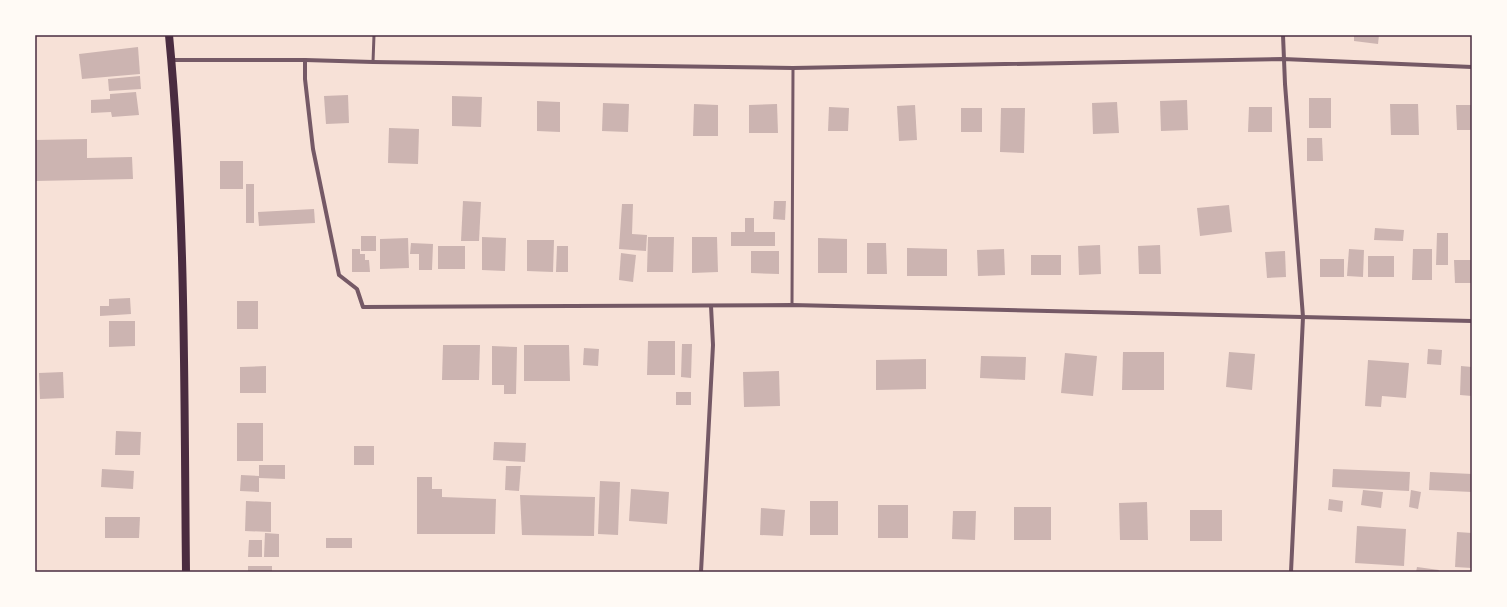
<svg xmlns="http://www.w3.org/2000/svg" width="1507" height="607" font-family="'PT Sans Narrow',sans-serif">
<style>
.building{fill:#ccb4b1}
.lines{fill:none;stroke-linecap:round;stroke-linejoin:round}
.service{stroke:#755966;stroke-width:3}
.minor{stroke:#755966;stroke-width:4}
.secondary{stroke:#4a2c40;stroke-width:8}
.neatline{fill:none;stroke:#4a2c40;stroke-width:1.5}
</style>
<rect width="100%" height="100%" fill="#f7e1d7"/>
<g class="building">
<path d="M1354,35H1379L1378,44L1354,41Z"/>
<path d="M138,47L140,74L82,79L79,54Z"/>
<path d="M140,76L141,89L109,91L108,79Z"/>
<path d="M136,92L139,115L112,117L111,112L91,113V100L110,99V94Z"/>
<path d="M348,95L349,123L326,124L324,96Z"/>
<path d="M452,96L482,97L481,127L452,126Z"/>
<rect x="1309" y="98" width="22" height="30"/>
<path d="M1187,100L1188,130L1161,131L1160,101Z"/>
<path d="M537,101L560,102V132L537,131Z"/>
<path d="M1117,102L1119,133L1093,134L1092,103Z"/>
<path d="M603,103L629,104L628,132L602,131Z"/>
<path d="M694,104L718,105V136H693Z"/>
<path d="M777,104L778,133H749V105Z"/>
<path d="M1390,104H1418L1419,135H1391Z"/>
<path d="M915,105L917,140L899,141L897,106Z"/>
<path d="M1456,105H1472V130H1457Z"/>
<path d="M829,107L849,108L848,131H828Z"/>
<path d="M1249,107H1272V132H1248Z"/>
<rect x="961" y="108" width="21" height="24"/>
<path d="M1001,108H1025L1024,153L1000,152Z"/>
<path d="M389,128L419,129L418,164L388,163Z"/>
<path d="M1307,138H1322L1323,161H1307Z"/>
<path d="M87,139V158L132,157L133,179L35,181V140Z"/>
<rect x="220" y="161" width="23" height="28"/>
<rect x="246" y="184" width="8" height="39"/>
<path d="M463,201L481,202L479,241H461Z"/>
<path d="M774,201H786L785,220L773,219Z"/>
<path d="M622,204H633L632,234L647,235L646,251L619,249Z"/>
<path d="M1229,205L1232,232L1200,236L1197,208Z"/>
<path d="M314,209L315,223L259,226L258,212Z"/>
<path d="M745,218H754V232H775V246H731V232H745Z"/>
<path d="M1375,228L1404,230L1403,241L1374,240Z"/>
<path d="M1437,233H1448V265H1436Z"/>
<rect x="361" y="236" width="15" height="15"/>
<path d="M482,237L506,238L505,271L482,270Z"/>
<path d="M648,237H674L673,272H647Z"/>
<path d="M692,237H717L718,272L692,273Z"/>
<path d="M408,238L409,268L380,269V239Z"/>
<path d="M818,238L847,239V273H818Z"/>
<path d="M527,240H554L553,272L527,271Z"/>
<path d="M411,243L433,244L432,270H419V254H410Z"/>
<path d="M867,243H886L887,274H867Z"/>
<path d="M1100,245L1101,274L1079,275L1078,246Z"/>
<path d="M1160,245L1161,274H1139L1138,246Z"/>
<rect x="438" y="246" width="27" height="23"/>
<path d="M557,246H568V272H556Z"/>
<path d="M907,248L947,249V276H907Z"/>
<path d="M352,249H360V254H365V260H369L370,272H352Z"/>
<path d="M1004,249L1005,275L978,276L977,250Z"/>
<path d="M1349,249L1364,250L1363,277L1347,276Z"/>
<path d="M1413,249H1432V280H1412Z"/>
<path d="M751,251H779V274L751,273Z"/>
<path d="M1285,251L1286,277L1267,278L1265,252Z"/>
<path d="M621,253L636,255L633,282L619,280Z"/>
<rect x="1031" y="255" width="30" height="20"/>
<rect x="1368" y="256" width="26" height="21"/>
<rect x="1320" y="259" width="24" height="18"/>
<path d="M1454,260H1472V283H1455Z"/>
<path d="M130,298L131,314L100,316V306H109V299Z"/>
<rect x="237" y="301" width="21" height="28"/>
<path d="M109,321H135V346L109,347Z"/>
<path d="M648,341H675V375H647Z"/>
<path d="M682,344H692L691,378L681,377Z"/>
<path d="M443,345H480L479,380H442Z"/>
<path d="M524,345H569L570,381H524Z"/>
<path d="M492,346L517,347L516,394H504V385H492Z"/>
<path d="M584,348L599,349L598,366L583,365Z"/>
<path d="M1428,349L1442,350L1441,365L1427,364Z"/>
<path d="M1123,352H1164V390H1122Z"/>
<path d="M1229,352L1255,354L1252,390L1226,387Z"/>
<path d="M1065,353L1097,356L1093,396L1061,393Z"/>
<path d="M981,356L1026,357L1025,380L980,378Z"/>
<path d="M926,359V389L876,390V360Z"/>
<path d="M1368,360L1409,363L1406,398L1382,396L1381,407L1365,406Z"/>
<path d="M266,366V393H240V367Z"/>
<path d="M1461,366L1472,367V396L1460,395Z"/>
<path d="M779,371L780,406L744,407L743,372Z"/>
<path d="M63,372L64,398L40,399L39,373Z"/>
<rect x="676" y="392" width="15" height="13"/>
<rect x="237" y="423" width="26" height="38"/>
<path d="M116,431L141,432L140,455H115Z"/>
<path d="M494,442L526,443L525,462L493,460Z"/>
<rect x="354" y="446" width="20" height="19"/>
<path d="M259,465H285V479L259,478V492L240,491L241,475L259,476Z"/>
<path d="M506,466H521L519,491L505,490Z"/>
<path d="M102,469L134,471L133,489L101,487Z"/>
<path d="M1333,469L1410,472L1409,491L1332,487Z"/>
<path d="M1430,472L1472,474V492L1429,490Z"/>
<path d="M417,477H432V489H442V497L496,499L495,534H417Z"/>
<path d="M600,481L620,482L618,535L598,534Z"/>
<path d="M631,489L669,492L667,524L629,521Z"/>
<path d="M1363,490L1383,492L1381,508L1361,505Z"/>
<path d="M1411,490L1421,492L1418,509L1409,507Z"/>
<path d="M520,495L595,497L594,536L522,535Z"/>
<path d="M1329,499L1343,501L1342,512L1328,510Z"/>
<path d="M246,501L271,502V532L245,531Z"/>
<rect x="810" y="501" width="28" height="34"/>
<path d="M1147,502L1148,540H1120L1119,503Z"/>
<rect x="878" y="505" width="30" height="33"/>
<rect x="1014" y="507" width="37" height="33"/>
<path d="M761,508L785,510L783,536L760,535Z"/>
<rect x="1190" y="510" width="32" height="31"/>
<path d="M953,511H976L975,540L952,539Z"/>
<path d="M105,517H140L139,538H105Z"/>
<path d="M1357,526L1406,529L1404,566L1355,563Z"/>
<path d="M1457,532L1472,533V568L1455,567Z"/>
<path d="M265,533L279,534V557H264Z"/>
<rect x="326" y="538" width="26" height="10"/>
<path d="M249,540H262V557H248Z"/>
<rect x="248" y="566" width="24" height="6"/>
<path d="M1417,567L1439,570L1438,572H1416Z"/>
</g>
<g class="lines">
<g class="service">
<path d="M373,62L374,35"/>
<path d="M792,305L793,68"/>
</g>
<g class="minor">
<path d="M1283,35L1285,84L1303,317L1291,572"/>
<path d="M172,60H305L373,62L793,68L1283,59L1472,67"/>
<path d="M305,60V79L313,149L339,275L357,289L363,307L792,305L1472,321"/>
<path d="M701,572L713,345L711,306"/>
</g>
<path class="secondary" d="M169,35C186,213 184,393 186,572"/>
</g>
<rect width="1507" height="607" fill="none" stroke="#fffaf5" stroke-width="72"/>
<rect x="36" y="36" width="1435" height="535" class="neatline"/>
</svg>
